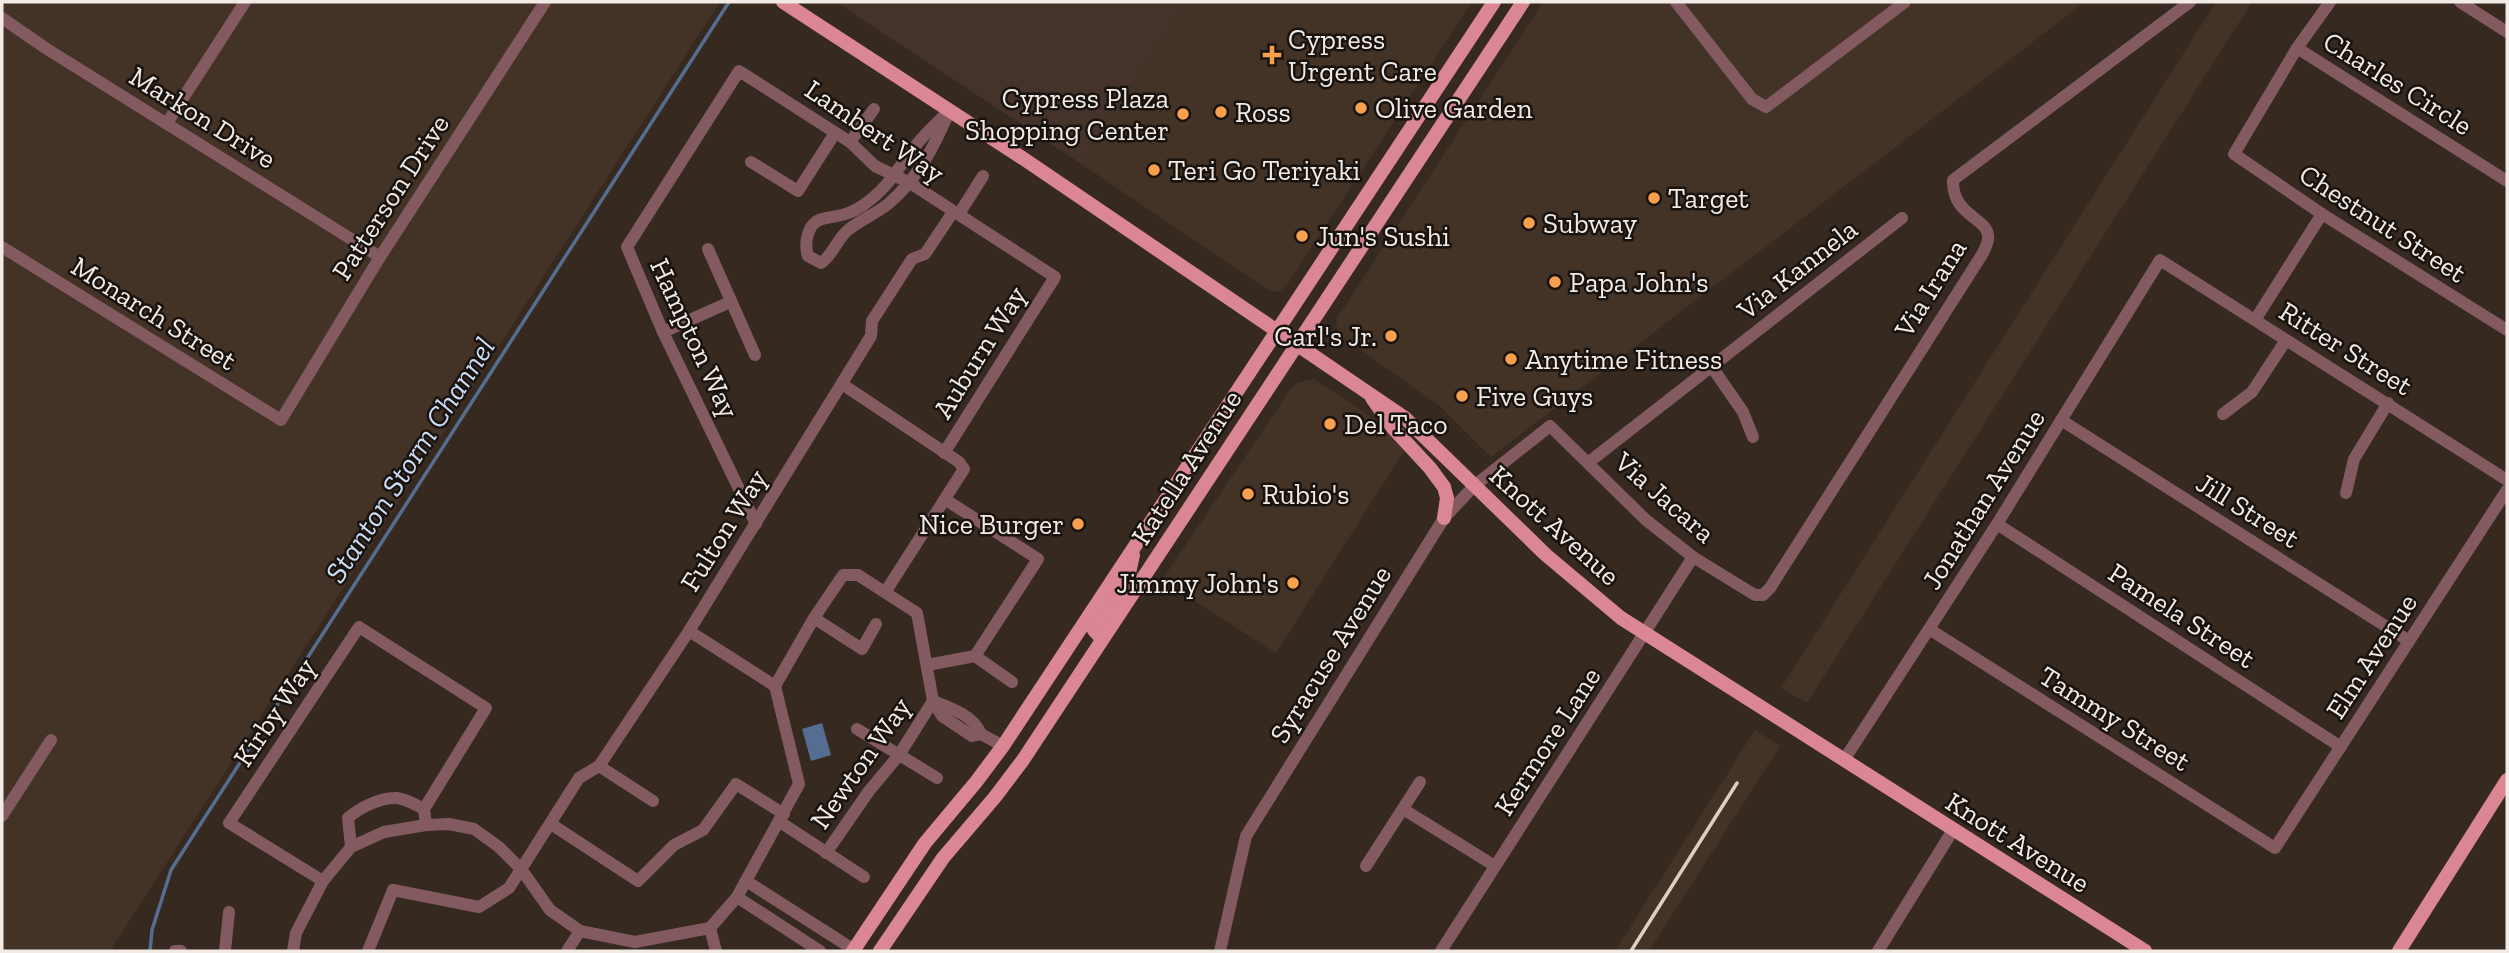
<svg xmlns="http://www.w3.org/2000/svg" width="2509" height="953" font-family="'Zilla Slab',serif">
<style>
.built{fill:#433226}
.industrial{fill:#44322b}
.water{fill:#556d91}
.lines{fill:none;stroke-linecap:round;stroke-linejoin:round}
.stream{stroke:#556d91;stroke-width:3.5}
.minor{stroke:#835a60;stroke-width:12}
.major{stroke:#da8694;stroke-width:14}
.rail{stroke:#d8cfc9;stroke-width:3.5}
.poi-dot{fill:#f9a04d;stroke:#18130f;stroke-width:2.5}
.labels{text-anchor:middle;stroke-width:5;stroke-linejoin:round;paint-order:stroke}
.poi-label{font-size:28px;fill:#f2eae5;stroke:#18130f;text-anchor:start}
.street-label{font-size:28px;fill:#f2eae5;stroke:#18130f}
.water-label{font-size:30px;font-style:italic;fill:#ccdcf4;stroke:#18130f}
</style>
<rect width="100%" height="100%" fill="#352920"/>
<g class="built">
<path d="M2,2H720L110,951H2Z"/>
<path d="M1187,2H1472L1287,285L1280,291L1272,292L1262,286L1080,163Z"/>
<path d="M1543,2H2085L1491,457L1440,406L1338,334L1336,320Z"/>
<path d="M2216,2H2252L1807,703L1781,688Z"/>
<path d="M1314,379L1375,419L1405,449L1276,653L1162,580L1292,387L1297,383Z"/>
<path d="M1755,730L1780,746L1649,951H1615Z"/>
</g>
<path class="industrial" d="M836,2H1187L1080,163Z"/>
<path class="water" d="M822,723L831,755L811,761L802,729Z"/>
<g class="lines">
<path class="stream" d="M150,951L152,930L171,870L729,2"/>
<g class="minor">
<path d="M1676,2L1752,99L1766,107L1905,2"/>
<path d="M2330,2L2297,48L2234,154L2322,214L2507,330"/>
<path d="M2460,2L2507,32"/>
<path d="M2,18L47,49L380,257"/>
<path d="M2297,48L2507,181"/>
<path d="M950,110C935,145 918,179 888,204C876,214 860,220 848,230C837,239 833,255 821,263L808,256C804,244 807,223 822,219C838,215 847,216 862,206C893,185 900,162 923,137C931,128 941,119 950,110Z"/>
<path d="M167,123L245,2"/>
<path d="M850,142L874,109"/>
<path d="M751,162L798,191L835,133"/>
<path d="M959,214L983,176"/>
<path d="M2,247L281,420L380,257L545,2"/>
<path d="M708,249L755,355"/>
<path d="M2255,320L2322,214"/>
<path d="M663,332L730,302"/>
<path d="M1712,367L1743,412L1753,437"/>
<path d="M842,384L959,462L964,469L886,591"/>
<path d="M2223,414L2252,392L2286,340"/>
<path d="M2061,420L2409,641"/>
<path d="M1589,462L1902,218"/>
<path d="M2346,493L2354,459L2388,403"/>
<path d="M756,524L663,332L627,247L739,71L850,142L875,166L910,183L1055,277L944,453"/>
<path d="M1997,524L2341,747"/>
<path d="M814,618L862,649L876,624"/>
<path d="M1929,629L2275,848L2507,490"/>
<path d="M689,631L775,686"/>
<path d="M975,656L1012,682"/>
<path d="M927,665L975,656L1038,559L946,500"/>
<path d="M933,701C951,708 974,716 981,734"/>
<path d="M857,729L937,778"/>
<path d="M1844,760L1997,524L2160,260L2507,480"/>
<path d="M599,766L653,801"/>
<path d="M1403,809L1495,866"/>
<path d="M2,816L51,740"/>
<path d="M780,822L864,877"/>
<path d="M551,824L638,881L674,845L703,830L736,784L784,814"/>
<path d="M351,847L348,818C359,808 381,797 397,798C406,799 416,805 424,809"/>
<path d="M826,853L869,791L899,755L933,701"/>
<path d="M1366,866L1420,782"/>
<path d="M323,881L229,823L359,627L486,708L424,809L426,825"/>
<path d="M746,881L856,951"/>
<path d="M737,897L820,951"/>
<path d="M710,928L716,951"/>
<path d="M175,951H181"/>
<path d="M225,951L229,912"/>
<path d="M293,951L296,933L323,881L351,847L384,832L426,825L449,824L474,829L499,847L521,869L550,910L580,931L635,942L710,928L737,897L799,784L775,686L814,618L843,575H858L917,613L933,701L942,716L972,736L981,734L1003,746"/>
<path d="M368,951L393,890L479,907L509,888L579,778L599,766L689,631L871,336L872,321L912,259L925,254L953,212"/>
<path d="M567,951L580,931"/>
<path d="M1220,951L1246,836L1444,518L1474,486L1550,426L1646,520L1693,557L1755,595H1763L1770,588L1983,253C1985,248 1989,242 1988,236C1987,217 1952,216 1953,180L2190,2"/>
<path d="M1441,951L1693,557"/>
<path d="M1878,951L1953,830"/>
</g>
<g class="major">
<path d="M783,2L1024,159L1405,418L1546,555L1621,618L2145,951"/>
<path d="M1372,398L1393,428L1430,468L1444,487L1447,498L1444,518"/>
<path d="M1102,639L1094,630L1128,577L1133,555"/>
<path d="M853,951L925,843L976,782L1003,746L1494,2"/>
<path d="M880,951L943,858L995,797L1023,760L1523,2"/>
<path d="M2399,951L2507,780"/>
</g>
<path class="rail" d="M1631,951L1737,783"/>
</g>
<g class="poi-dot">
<path d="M1268.5 44.5h7v7h7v7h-7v7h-7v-7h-7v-7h7z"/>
<circle cx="1361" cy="108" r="7"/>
<circle cx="1221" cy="112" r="7"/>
<circle cx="1183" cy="114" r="7"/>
<circle cx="1154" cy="170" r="7"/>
<circle cx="1654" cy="198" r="7"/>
<circle cx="1529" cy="223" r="7"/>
<circle cx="1302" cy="236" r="7"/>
<circle cx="1555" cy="282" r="7"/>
<circle cx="1391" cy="336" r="7"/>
<circle cx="1511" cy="359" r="7"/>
<circle cx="1462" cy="396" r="7"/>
<circle cx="1330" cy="424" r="7"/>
<circle cx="1248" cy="494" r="7"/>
<circle cx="1078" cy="524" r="7"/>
<circle cx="1293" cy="583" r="7"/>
</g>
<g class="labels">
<g class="poi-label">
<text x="1288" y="49">Cypress<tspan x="1288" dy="32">Urgent Care</tspan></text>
<text x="1169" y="108" text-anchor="end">Cypress Plaza<tspan x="1169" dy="32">Shopping Center</tspan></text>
<text x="1375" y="118">Olive Garden</text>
<text x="1235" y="122">Ross</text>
<text x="1168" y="180">Teri Go Teriyaki</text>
<text x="1668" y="208">Target</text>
<text x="1543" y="233">Subway</text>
<text x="1316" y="246">Jun's Sushi</text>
<text x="1569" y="292">Papa John's</text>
<text x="1377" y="346" text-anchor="end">Carl's Jr.</text>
<text x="1525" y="369">Anytime Fitness</text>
<text x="1476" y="406">Five Guys</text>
<text x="1344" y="434">Del Taco</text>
<text x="1262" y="504">Rubio's</text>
<text x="1064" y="534" text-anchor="end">Nice Burger</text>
<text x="1279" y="593" text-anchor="end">Jimmy John's</text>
</g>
<g class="street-label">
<text transform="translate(2398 83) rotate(32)" y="10">Charles Circle</text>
<text transform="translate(203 117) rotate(32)" y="10">Markon Drive</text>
<text transform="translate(875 131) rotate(34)" y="10">Lambert Way</text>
<text transform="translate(390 197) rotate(-57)" y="10">Patterson Drive</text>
<text transform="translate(2383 223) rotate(33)" y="10">Chestnut Street</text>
<text transform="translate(1797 269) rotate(-38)" y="10">Via Kannela</text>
<text transform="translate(1930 288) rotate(-58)" y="10">Via Irana</text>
<text transform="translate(154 313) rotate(32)" y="10">Monarch Street</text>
<text transform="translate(695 338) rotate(65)" y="10">Hampton Way</text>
<text transform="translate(2346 348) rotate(32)" y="10">Ritter Street</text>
<text transform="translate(979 352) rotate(-58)" y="10">Auburn Way</text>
<text transform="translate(1186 467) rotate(-57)" y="10">Katella Avenue</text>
<text transform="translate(1665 497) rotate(41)" y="10">Via Jacara</text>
<text transform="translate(1983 499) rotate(-58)" y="10">Jonathan Avenue</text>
<text transform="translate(2248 510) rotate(32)" y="10">Jill Street</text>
<text transform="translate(1555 525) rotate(42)" y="10">Knott Avenue</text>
<text transform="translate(723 530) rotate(-58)" y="10">Fulton Way</text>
<text transform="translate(2182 615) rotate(33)" y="10">Pamela Street</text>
<text transform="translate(1330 654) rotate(-58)" y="10">Syracuse Avenue</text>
<text transform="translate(2371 656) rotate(-57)" y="10">Elm Avenue</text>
<text transform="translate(274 712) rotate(-56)" y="10">Kirby Way</text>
<text transform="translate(2115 718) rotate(32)" y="10">Tammy Street</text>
<text transform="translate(1547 741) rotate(-57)" y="10">Kermore Lane</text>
<text transform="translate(860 763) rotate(-55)" y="10">Newton Way</text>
<text transform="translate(2018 842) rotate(32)" y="10">Knott Avenue</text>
</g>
<g class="water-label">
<text transform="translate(410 460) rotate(-57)" y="10">Stanton Storm Channel</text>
</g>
</g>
<rect width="2509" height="953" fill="none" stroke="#f2eae5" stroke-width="7"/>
</svg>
